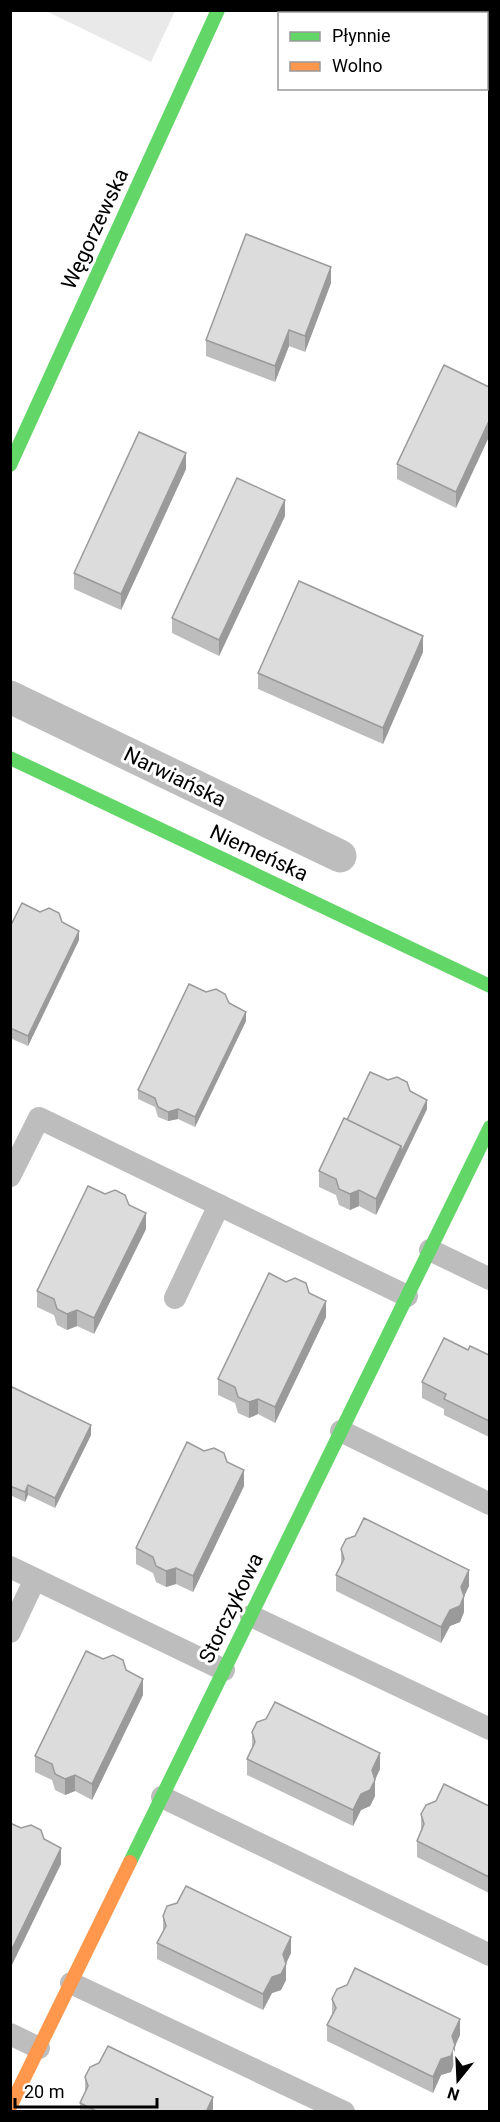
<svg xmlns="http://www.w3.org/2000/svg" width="500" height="2122" font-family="Roboto,sans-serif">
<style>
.green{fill:#e9e9e9}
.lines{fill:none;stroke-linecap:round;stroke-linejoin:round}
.lane{stroke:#bdbdbd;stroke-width:22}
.street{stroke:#bdbdbd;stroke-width:33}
.fast{stroke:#63d668;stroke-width:14}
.slow{stroke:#ff974d;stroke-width:14}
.wall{fill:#bdbdbd}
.shaded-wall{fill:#9a9a9a}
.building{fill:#dcdcdc;stroke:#9a9a9a;stroke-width:1.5}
.labels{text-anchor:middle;stroke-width:6;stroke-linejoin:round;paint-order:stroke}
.street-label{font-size:21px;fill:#000;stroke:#fff}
</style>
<rect width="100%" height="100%" fill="#fff"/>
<path class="green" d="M46,11H175L151,62Z"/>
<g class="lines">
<g class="lane">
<path d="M10,1176L39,1118L407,1296"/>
<path d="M430,1250L490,1279"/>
<path d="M175,1298L219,1205"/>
<path d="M341,1431L490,1504"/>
<path d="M10,1567L224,1670"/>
<path d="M251,1616L490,1729"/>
<path d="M10,1632L35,1579"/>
<path d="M162,1797L490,1955"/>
<path d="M71,1983L344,2112"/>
<path d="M10,2034L39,2048"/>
</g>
<path class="street" d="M10,697L340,856"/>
<g class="fast">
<path d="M10,465L218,10"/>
<path d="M10,758L490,986"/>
<path d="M130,1862L490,1127"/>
</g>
<path class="slow" d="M10,2107L130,1862"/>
</g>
<g class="wall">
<path d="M331,283L305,352L289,346L275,382L206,356V340Z"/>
<path d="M489,387L456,508L397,479V464Z"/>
<path d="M186,469L121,610L74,589V573Z"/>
<path d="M285,516L219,656L172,633V618Z"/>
<path d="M423,652L383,744L258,689V673Z"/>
<path d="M62,922L79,940L28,1046L10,1038V927Z"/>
<path d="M229,1003L246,1021L195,1127L178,1119L168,1121L158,1117L155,1107L138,1099V1090Z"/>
<path d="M410,1091L427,1109L376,1215L359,1206L350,1210L339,1205L336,1195L319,1187V1171L347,1120Z"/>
<path d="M129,1205L146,1229L94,1334L77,1326L67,1330L57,1325L54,1315L37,1307V1291Z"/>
<path d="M286,1282L309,1293L326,1317L275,1423L258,1414L249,1418L238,1413L235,1403L218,1395V1379Z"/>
<path d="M468,1350L489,1355V1437L444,1415V1409L422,1398V1382Z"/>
<path d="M10,1386L91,1435L55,1508L28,1495L25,1502L10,1495Z"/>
<path d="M227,1462L244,1486L193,1592L176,1584L166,1587L156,1582L153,1573L136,1564V1548Z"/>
<path d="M341,1549L469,1586L464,1596V1612L460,1622L450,1626L441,1643L336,1591V1575L341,1565Z"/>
<path d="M126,1670L143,1695L92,1800L75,1791L65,1795L55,1790L52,1780L35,1772V1756Z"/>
<path d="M252,1732L380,1769L375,1780V1796L370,1806L361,1810L353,1826L247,1775V1759L252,1748Z"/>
<path d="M489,1806V1893L417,1857V1841L421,1831V1814Z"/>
<path d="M163,1916L291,1953L286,1963V1980L281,1990L272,1993L263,2010L157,1959V1943L163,1932Z"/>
<path d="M332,1999L460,2035L455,2046V2061L451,2072L441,2075L433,2093L327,2041V2025L332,2015Z"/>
<path d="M85,2077L213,2112H80V2103L85,2093Z"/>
</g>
<g class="shaded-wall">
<path d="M331,267V283L305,352V336Z"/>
<path d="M289,330V346L275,382V366Z"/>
<path d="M489,421V437L456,508V492Z"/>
<path d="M186,453V469L121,610V594Z"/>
<path d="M285,500V516L219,656V640Z"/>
<path d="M423,636V652L383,744V728Z"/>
<path d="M79,931V940L28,1046V1036Z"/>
<path d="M246,1012V1021L195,1127V1117Z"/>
<path d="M427,1100V1109L376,1215V1199L401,1146Z"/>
<path d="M178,1109V1119L168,1121V1112Z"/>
<path d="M359,1190V1206L350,1210V1194Z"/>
<path d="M146,1213V1229L94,1334V1318Z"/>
<path d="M326,1301V1317L275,1423V1407Z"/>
<path d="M77,1310V1326L67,1330V1314Z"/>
<path d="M258,1399V1414L249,1418V1402Z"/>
<path d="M91,1425V1435L55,1508V1498Z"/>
<path d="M244,1470V1486L193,1592V1576Z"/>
<path d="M28,1485V1495L25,1502V1492Z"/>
<path d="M176,1568V1584L166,1587V1571Z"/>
<path d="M469,1570V1586L461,1603V1587Z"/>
<path d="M464,1596V1612L460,1622L450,1626L441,1643V1627L450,1610Z"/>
<path d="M143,1679V1695L92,1800V1784Z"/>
<path d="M380,1753V1769L375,1780V1796L370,1806L361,1810L353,1826V1810Z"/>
<path d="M75,1775V1791L65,1795V1779Z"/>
<path d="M61,1848V1864L10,1969V1953Z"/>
<path d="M291,1937V1953L283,1970V1954Z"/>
<path d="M286,1964V1980L281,1990L272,1993L263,2010V1994L272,1977Z"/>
<path d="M460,2019V2035L455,2046V2061L451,2072L441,2075L433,2093V2077Z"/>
<path d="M213,2097V2112H206Z"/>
</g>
<g class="building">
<path d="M246,234L331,267L305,336L289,330L275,366L206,340Z"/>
<path d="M444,365L489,387V421L456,492L397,464Z"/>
<path d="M139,432L186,453L121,594L74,573Z"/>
<path d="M237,478L285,500L219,640L172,618Z"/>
<path d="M299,581L423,636L383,728L258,673Z"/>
<path d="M22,903L40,912L49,908L59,913L62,922L79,931L28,1036L10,1028V927Z"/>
<path d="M189,984L206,992L216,989L225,994L229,1003L246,1012L195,1117L178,1109L168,1112L158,1107L155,1098L138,1090Z"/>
<path d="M370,1072L388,1080L397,1077L407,1082L410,1091L427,1100L401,1153V1146L347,1120Z"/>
<path d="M344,1118L401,1146L376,1199L359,1190L350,1194L339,1189L336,1179L319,1171Z"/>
<path d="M88,1186L105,1194L115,1190L125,1195L129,1205L146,1213L94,1318L77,1310L67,1314L57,1309L54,1299L37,1291Z"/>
<path d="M269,1273L286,1282L295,1278L306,1283L309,1293L326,1301L275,1407L258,1399L249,1402L238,1397L235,1387L218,1379Z"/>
<path d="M444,1338L468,1350L470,1346L489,1355V1421L444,1399L446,1394L422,1382Z"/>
<path d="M10,1386L91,1425L55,1498L28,1485L25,1492L10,1486Z"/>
<path d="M187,1442L204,1451L214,1448L224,1453L227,1462L244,1470L193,1576L176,1568L166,1571L156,1566L153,1557L136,1548Z"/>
<path d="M364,1518L469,1570L461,1587L464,1596L460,1606L450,1610L441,1627L336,1575L344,1559L341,1549L346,1539L355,1536Z"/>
<path d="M86,1651L103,1659L113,1655L123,1660L126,1670L143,1679L92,1784L75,1775L65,1779L55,1774L52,1764L35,1756Z"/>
<path d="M275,1702L380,1753L372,1770L375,1780L370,1790L361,1794L353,1810L247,1759L255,1742L252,1732L257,1722L266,1719Z"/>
<path d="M444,1784L489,1806V1877L417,1841L424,1824L421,1814L426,1805L436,1801Z"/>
<path d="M10,1823L21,1828L31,1825L41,1830L44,1839L61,1848L10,1953Z"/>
<path d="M186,1886L291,1937L283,1954L286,1964L281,1974L272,1977L263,1994L157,1943L166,1926L163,1916L167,1906L177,1903Z"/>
<path d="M355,1968L460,2019L452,2036L455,2045L451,2056L441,2059L433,2077L327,2025L336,2008L332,1999L337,1989L347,1985Z"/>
<path d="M108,2046L213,2097L206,2112H98L80,2103L88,2086L85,2077L90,2067L99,2063Z"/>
</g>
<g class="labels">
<g class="street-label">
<text transform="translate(95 229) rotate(-65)" y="7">Węgorzewska</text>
<text transform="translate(175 777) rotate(26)" y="7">Narwiańska</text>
<text transform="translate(259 853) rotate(25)" y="7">Niemeńska</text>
<text transform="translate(231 1608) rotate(-64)" y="7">Storczykowa</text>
</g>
</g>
<rect width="500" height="2122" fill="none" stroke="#000000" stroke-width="24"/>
<rect x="278" y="12" width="210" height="78" fill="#ffffff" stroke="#999999" stroke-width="1.5"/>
<rect x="290" y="32" width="30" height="9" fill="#63d668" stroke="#999999" stroke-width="1.5"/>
<text x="332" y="42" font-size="18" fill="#000000">Płynnie</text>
<rect x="290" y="62" width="30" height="9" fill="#ff974d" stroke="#999999" stroke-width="1.5"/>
<text x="332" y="72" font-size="18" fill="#000000">Wolno</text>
<g transform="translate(458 2080) rotate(198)" stroke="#ffffff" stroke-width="4.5" paint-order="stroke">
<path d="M0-4.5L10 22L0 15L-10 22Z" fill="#000000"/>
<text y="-9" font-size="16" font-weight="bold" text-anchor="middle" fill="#000000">N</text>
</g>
<path d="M15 2098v9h142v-9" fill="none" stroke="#000000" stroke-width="3"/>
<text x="24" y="2098" font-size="18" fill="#000000" stroke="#ffffff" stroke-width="4.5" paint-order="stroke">20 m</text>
</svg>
